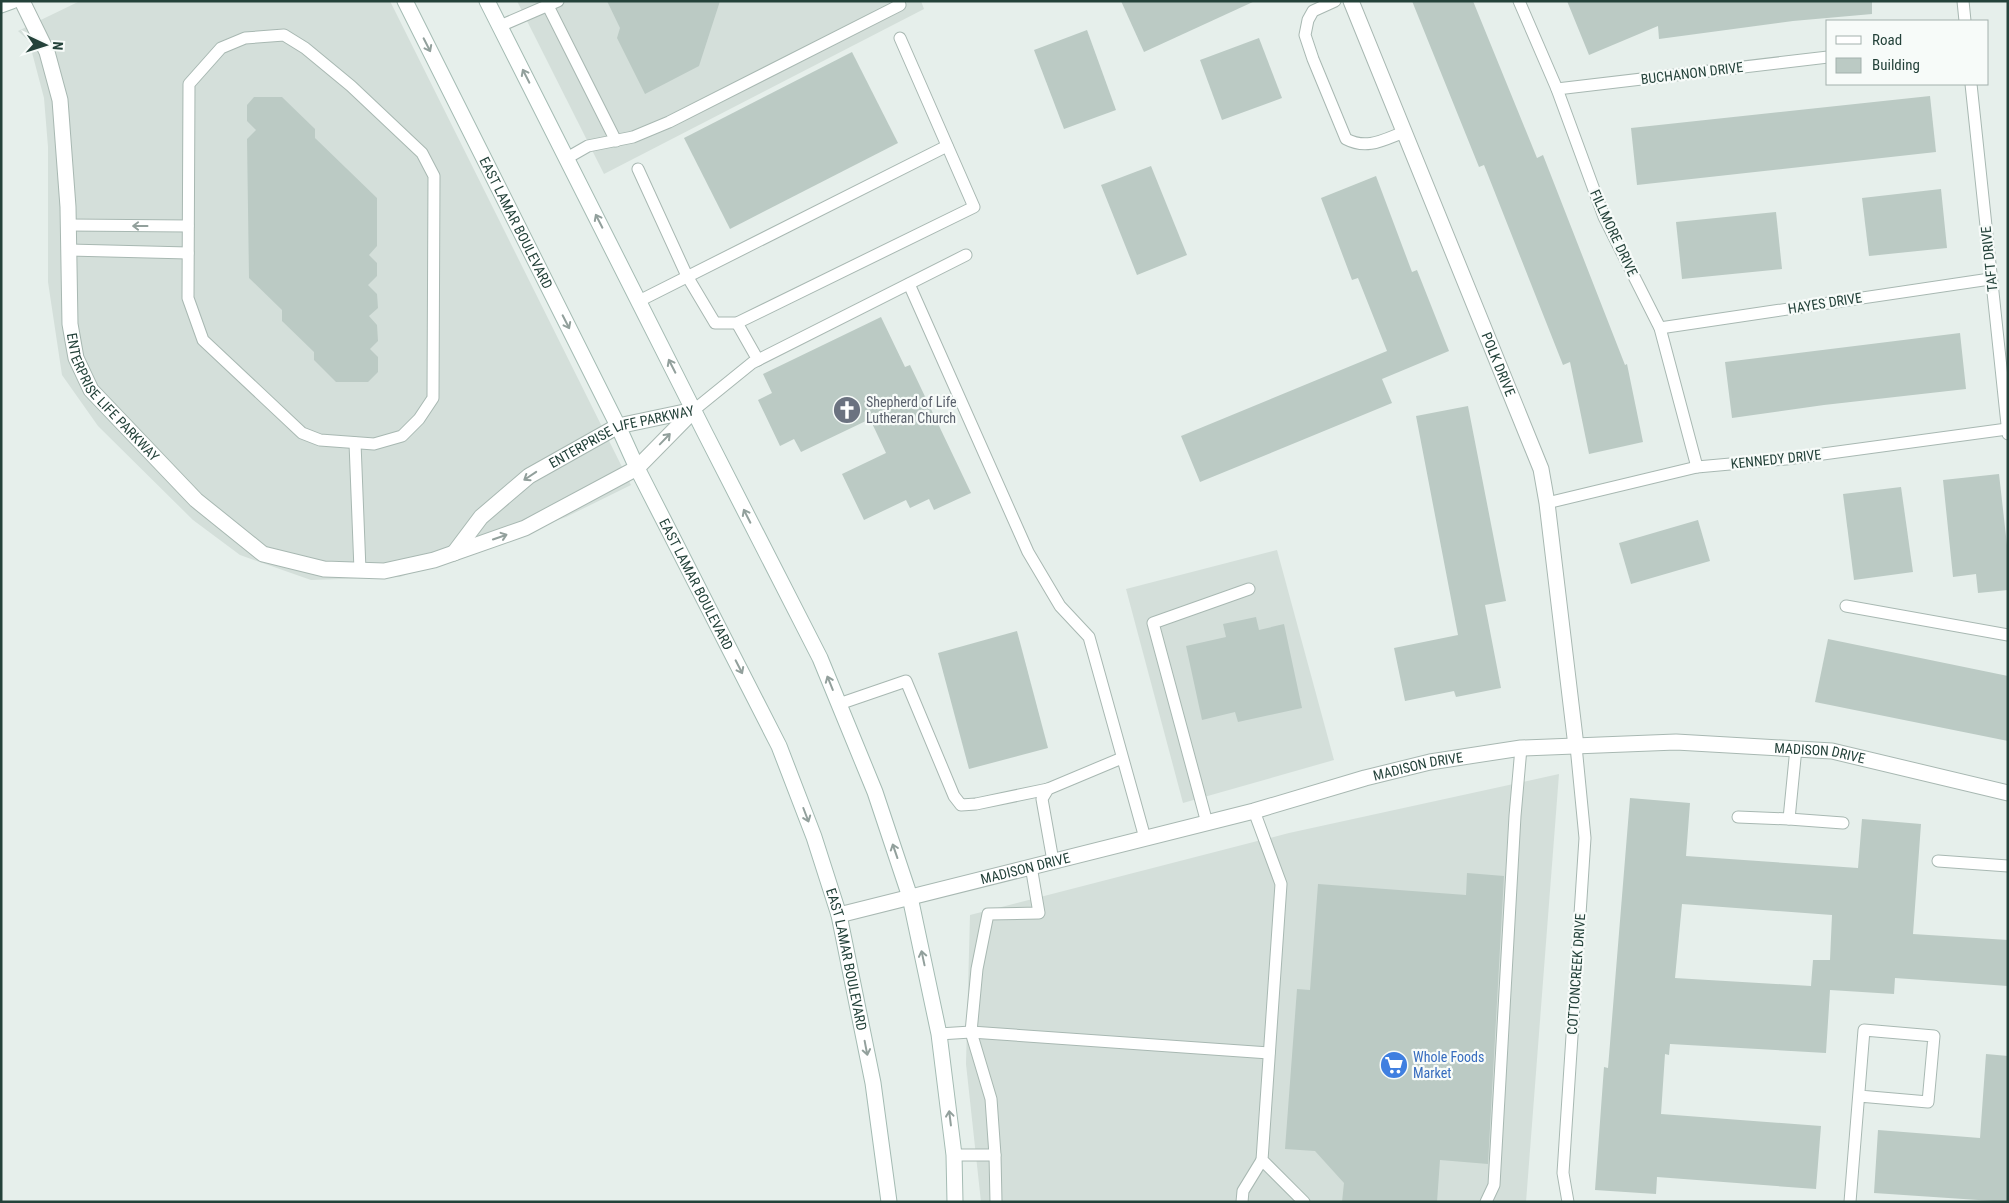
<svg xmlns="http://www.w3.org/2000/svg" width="2009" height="1203" font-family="'Roboto Condensed',sans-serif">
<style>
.built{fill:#d4dfda}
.building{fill:#bbcac4;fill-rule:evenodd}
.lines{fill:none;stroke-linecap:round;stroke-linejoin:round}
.service-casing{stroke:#a8b8b2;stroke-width:13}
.minor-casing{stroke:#a8b8b2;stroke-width:17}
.tertiary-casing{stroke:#a8b8b2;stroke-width:17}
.secondary-casing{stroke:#a4bbb3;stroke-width:17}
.service{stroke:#fff;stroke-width:11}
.minor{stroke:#fff;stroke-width:15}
.tertiary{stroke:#fff;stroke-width:15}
.secondary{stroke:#fff;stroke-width:15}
.oneway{stroke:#92a09c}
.labels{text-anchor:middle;stroke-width:4.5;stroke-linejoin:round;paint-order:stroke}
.street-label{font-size:14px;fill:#24423a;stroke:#f7fbf9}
.worship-label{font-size:14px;fill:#5b616d;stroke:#f7fbf9;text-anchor:start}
.shop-label{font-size:14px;fill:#366cbe;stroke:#f7fbf9;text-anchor:start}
</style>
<rect width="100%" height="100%" fill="#e6efeb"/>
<g class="built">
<path d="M80,1H390L631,485L566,517L400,577L311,580L240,555L193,520L98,426L62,375L48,282V147L44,98L29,41L18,31Z"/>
<path d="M517,1H921L924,9L604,174Z"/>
<path d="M1277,550L1334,760L1183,803L1126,589Z"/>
<path d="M1559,774L1526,1202H981L966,1064L970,915L1289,833Z"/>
</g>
<g class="building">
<path d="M607,1H720L699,66L645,94L617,38L620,28Z"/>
<path d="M1121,1H1255L1144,52Z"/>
<path d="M1412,1H1473L1537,158L1543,155L1625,365L1627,364L1643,442L1589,454L1570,362L1563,365L1484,165L1479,167Z"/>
<path d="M1567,1H1872V14L1793,21L1659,39L1658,26L1589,55Z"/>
<path d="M1087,30L1116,110L1064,129L1034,50Z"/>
<path d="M1259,38L1282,98L1222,120L1200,60Z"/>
<path d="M852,52L898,143L730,229L684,138Z"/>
<path d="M1930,96L1936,152L1637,185L1631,128Z"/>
<path d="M254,97H282L315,129V138L377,198V246L369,255L377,263V276L368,285L377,294L378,308L369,316L377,325L378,341L370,349L378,357V372L368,382H336L314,360V352L282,321V310L249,278L247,139L256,130L247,121V105Z"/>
<path d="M1151,166L1187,255L1137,275L1101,185Z"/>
<path d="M1376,176L1412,272L1417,270L1449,351L1382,379L1392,403L1200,482L1181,436L1387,351L1358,278L1352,280L1321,198Z"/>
<path d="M1941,189L1947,248L1869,256L1862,198Z"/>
<path d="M1776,212L1782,269L1682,279L1676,222Z"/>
<path d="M881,317L905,367L910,365L971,493L934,510L929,499L910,508L906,500L864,520L842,474L886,453L870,419L801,452L794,439L780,446L758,400L772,393L763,374Z"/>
<path d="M1960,333L1966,389L1824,405L1732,418L1725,362Z"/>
<path d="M1468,406L1506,601L1485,605L1501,688L1456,697L1454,691L1405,701L1394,648L1458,635L1416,416Z"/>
<path d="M1999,474L2008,554V590L1978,593L1976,574L1953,577L1943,480Z"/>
<path d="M1901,487L1913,572L1854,580L1843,494Z"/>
<path d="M1698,520L1710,561L1631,584L1619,543Z"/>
<path d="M1256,617L1259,630L1284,624L1302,708L1238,722L1235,712L1202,720L1186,646L1226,637L1223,624Z"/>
<path d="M1017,631L1048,748L969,769L938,653Z"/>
<path d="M1828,639L2008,676V741L1815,702Z"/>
<path d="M1630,798L1690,803L1686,856L1858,868L1862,819L1921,824L1913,934L2008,940V986L1895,978L1894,994L1830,990L1826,1053L1670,1044L1669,1055L1665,1054L1661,1114L1821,1126L1816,1189L1657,1177L1656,1194L1595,1190L1604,1067L1608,1068ZM1682,904L1832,915L1830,960H1813L1811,986L1675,978Z"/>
<path d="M1467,873L1504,876L1488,1164L1440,1160L1437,1202H1342L1344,1183L1315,1151L1285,1149L1297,989L1310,990L1318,884L1466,895Z"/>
<path d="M1986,1054L2008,1056V1202L1874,1193L1878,1130L1980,1138Z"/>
</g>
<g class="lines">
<defs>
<g id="service">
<path d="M1335,1L1313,11L1308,20L1305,35L1313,59L1346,139C1367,150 1383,140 1404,132"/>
<path d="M1519,1L1557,89L1604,217L1660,328L1697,467"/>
<path d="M1963,1L1965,21"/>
<path d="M548,6L616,141"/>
<path d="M500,26L558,1"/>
<path d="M284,35L305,48L351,86L422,153L434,176L433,398L419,419L402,436L374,444L320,440L302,433L203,340L188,298L189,84L221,48L245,38Z"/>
<path d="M1971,84L2008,434"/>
<path d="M1557,89L1828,57"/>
<path d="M567,158L588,146L633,137L669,122L900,5L898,1"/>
<path d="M638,169L687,276L715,323H737L974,207L900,38"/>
<path d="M68,225L188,226"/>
<path d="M69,250L188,253"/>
<path d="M909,284L1028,552L1060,606L1089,637L1145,838"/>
<path d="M639,301L947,146"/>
<path d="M737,323L758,360"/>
<path d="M1660,328L1990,279"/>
<path d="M694,410L752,363L966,255"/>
<path d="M355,443L360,570"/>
<path d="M1547,503L1697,467L1786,459L2007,429"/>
<path d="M1846,606L2008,635"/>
<path d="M839,704L906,681L954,796L961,805L976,804L1048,789"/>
<path d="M1796,748L1789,819L1843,823"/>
<path d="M1254,811L1281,884L1262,1160L1304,1202"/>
<path d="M1738,817L1789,819"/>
<path d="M1207,823L1153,623L1249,589"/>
<path d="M1053,861L1042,799L1048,789L1122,758"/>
<path d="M1938,861L2008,866"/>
<path d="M939,1034L971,1032L1269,1053"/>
<path d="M954,1155H995L991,1099L971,1032L977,969L988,914L1039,913L1031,866"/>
<path d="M995,1155L996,1202"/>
<path d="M1242,1202L1243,1191L1262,1160"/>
<path d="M1486,1202L1494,1185L1515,816L1521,748"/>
<path d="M1568,1202L1563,1173L1585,838L1576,746"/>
<path d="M1850,1202L1864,1030L1934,1036L1928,1102L1859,1096"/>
</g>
<g id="minor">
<path id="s1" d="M22,1L47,52L60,100L68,207L70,324L76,358L91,390L196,500L263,554L324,569L384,571L434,560L525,528L637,468L694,410"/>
<path id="s2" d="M1351,1L1541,469L1547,503L1576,746"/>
<path id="s3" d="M454,553L481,517L529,476L618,426L694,410"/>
</g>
<g id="tertiary">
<path id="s4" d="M839,915L1254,811L1365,778L1430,762L1521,748L1676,742L1832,751L2008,793"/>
</g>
<g id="secondary">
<path id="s5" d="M405,1L618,426L637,468L779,746L814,837L839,915L873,1083L889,1202"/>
<path d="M487,1L705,433L820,658L875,792L910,897L939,1034L954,1155L955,1202"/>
<path d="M1,5L12,1"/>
</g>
</defs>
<use href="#service" class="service-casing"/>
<use href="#minor" class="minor-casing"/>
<use href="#tertiary" class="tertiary-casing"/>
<use href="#secondary" class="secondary-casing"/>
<use href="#service" class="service"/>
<use href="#minor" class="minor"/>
<use href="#tertiary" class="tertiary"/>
<use href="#secondary" class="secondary"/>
</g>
<defs><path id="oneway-shaft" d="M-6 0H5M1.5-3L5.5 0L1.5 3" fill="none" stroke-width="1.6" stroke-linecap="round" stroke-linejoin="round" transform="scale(1.25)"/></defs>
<g class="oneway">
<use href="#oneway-shaft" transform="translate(427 45) rotate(63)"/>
<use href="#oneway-shaft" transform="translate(526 76) rotate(-117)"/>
<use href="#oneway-shaft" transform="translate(599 221) rotate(-117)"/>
<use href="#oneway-shaft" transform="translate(140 226) rotate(-180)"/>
<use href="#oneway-shaft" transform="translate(566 322) rotate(63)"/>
<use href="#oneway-shaft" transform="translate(672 366) rotate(-117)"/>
<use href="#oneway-shaft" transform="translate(665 439) rotate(-46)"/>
<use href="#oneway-shaft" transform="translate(530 476) rotate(146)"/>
<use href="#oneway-shaft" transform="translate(747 516) rotate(-117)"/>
<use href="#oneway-shaft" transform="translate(500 537) rotate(-19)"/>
<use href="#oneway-shaft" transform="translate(739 667) rotate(63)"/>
<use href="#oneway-shaft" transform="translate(830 683) rotate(-112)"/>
<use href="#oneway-shaft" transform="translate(806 815) rotate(69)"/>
<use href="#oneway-shaft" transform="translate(895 851) rotate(-109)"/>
<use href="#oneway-shaft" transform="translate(923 958) rotate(-102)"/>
<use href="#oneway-shaft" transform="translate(866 1048) rotate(79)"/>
<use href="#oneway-shaft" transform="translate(950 1118) rotate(-97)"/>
</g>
<defs>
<symbol id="church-disc" viewBox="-11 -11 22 22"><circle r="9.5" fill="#6b7280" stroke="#f7fbf9"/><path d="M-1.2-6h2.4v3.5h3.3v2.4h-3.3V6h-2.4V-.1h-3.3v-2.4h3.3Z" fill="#fff"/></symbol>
<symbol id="supermarket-disc" viewBox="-11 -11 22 22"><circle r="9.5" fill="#3f7fe0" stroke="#f7fbf9"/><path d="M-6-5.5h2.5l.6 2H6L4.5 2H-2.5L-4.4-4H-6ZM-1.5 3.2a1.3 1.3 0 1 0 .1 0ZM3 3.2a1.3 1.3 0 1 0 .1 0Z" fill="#fff"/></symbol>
</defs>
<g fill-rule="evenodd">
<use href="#church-disc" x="831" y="394" width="32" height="32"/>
<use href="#supermarket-disc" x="1378" y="1049" width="32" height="32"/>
</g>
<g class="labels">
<g class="street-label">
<text transform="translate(1692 73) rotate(-7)" y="5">BUCHANON DRIVE</text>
<text dy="5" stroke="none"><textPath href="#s5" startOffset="248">EAST LAMAR BOULEVARD</textPath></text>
<text transform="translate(1614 233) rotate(65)" y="5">FILLMORE DRIVE</text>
<text transform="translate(1989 259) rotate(-96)" y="5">TAFT DRIVE</text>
<text transform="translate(1825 303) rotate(-9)" y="5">HAYES DRIVE</text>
<text dy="5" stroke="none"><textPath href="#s2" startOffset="392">POLK DRIVE</textPath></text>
<text dy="5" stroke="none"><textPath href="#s1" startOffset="418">ENTERPRISE LIFE PARKWAY</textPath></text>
<text dy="5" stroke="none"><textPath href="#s3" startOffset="210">ENTERPRISE LIFE PARKWAY</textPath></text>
<text transform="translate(1776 459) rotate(-6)" y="5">KENNEDY DRIVE</text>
<text dy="5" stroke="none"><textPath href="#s5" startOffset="652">EAST LAMAR BOULEVARD</textPath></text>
<text dy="5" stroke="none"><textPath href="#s4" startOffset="1002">MADISON DRIVE</textPath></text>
<text dy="5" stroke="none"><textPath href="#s4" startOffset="598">MADISON DRIVE</textPath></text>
<text dy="5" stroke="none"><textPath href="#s4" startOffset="192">MADISON DRIVE</textPath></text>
<text dy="5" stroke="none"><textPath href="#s5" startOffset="1058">EAST LAMAR BOULEVARD</textPath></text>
<text transform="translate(1576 974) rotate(-86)" y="5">COTTONCREEK DRIVE</text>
</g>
<g class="worship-label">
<text x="866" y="407">Shepherd of Life<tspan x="866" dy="16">Lutheran Church</tspan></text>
</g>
<g class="shop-label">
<text x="1413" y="1062">Whole Foods<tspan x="1413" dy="16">Market</tspan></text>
</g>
</g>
<rect width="2009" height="1203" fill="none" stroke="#24423a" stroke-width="5"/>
<rect x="1826" y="20" width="162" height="65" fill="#f7fbf9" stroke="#a3b1ad"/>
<rect x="1836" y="36" width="25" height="8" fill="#ffffff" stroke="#a3b1ad"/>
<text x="1872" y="45" font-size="15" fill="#24423a">Road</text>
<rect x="1836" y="58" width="25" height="15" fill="#bbcac4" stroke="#a3b1ad"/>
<text x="1872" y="70" font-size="15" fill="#24423a">Building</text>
<g transform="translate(45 45) rotate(94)" stroke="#f7fbf9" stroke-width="4" paint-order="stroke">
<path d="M0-4L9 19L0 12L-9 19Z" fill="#24423a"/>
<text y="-8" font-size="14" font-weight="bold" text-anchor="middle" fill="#24423a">N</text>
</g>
</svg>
